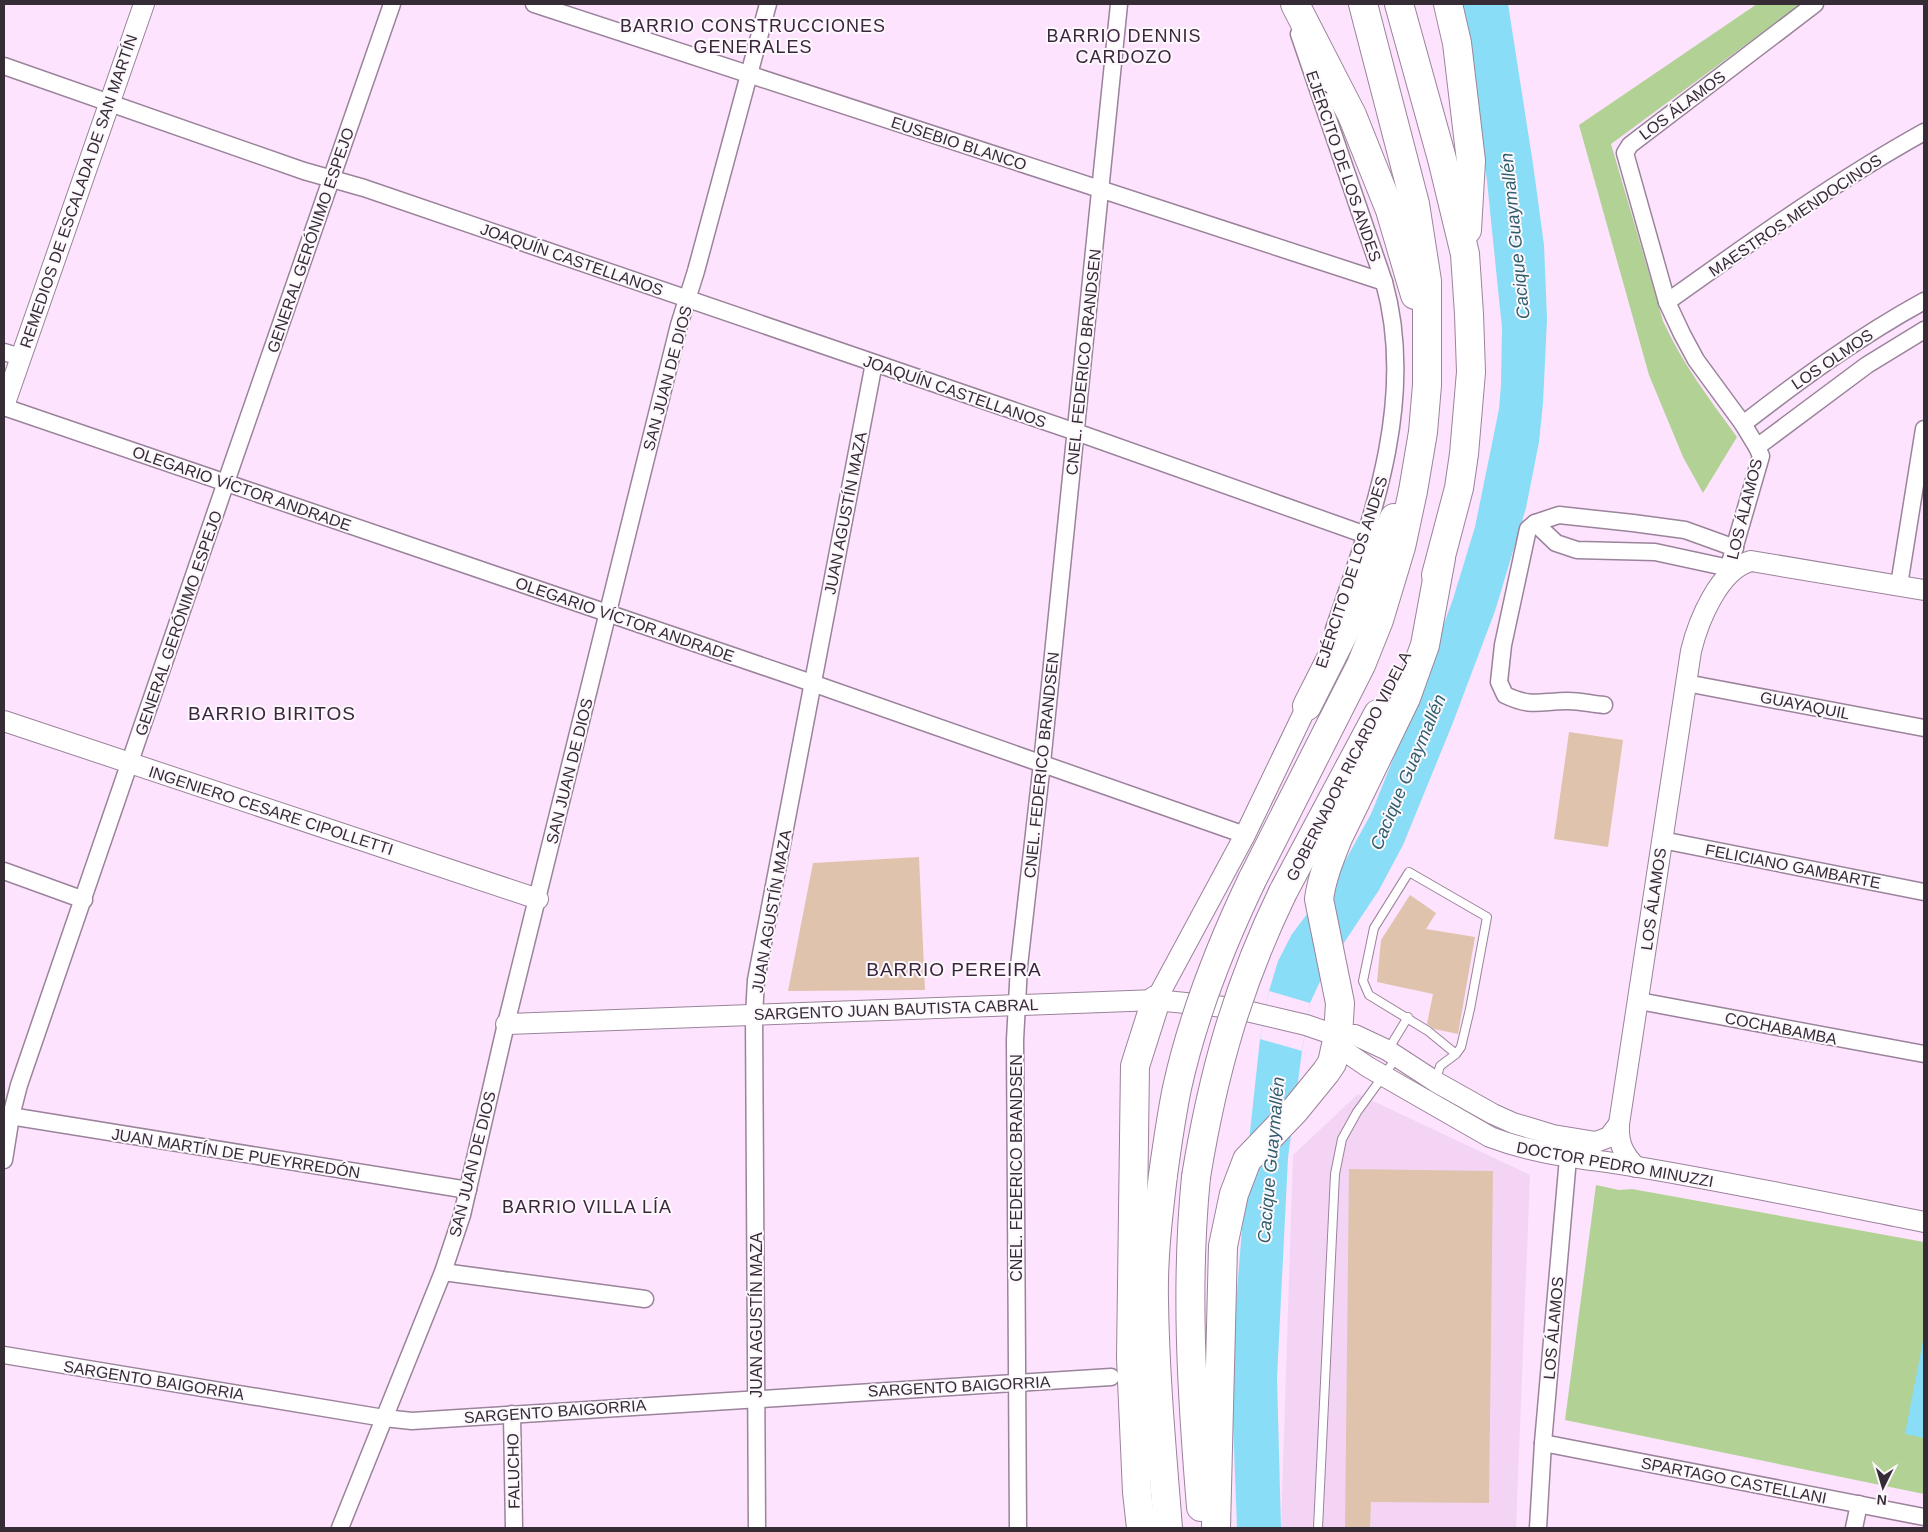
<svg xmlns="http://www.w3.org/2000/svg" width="1928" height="1532" font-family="Arial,sans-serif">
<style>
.built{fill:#f4d4f5}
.green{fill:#b2d295}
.water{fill:#89ddf6}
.pier{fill:#fde3fd}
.building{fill:#e0c3ad}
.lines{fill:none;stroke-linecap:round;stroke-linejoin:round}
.service-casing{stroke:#9b839b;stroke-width:10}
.minor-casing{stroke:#9b839b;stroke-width:19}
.tertiary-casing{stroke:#9b839b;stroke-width:22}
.motorway-casing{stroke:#9b839b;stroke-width:30}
.service{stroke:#fff;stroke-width:8}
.minor{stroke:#fff;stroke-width:16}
.tertiary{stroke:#fff;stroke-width:20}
.motorway{stroke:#fff;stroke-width:28}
.motorway-bridge-casing{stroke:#9b839b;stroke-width:30;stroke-linecap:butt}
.motorway-bridge{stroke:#fff;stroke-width:28}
.labels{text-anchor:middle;stroke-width:4;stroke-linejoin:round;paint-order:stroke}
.street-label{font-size:16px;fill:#362c36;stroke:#fdf8fd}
.neighbourhood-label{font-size:18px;letter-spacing:1px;fill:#3a263a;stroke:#fdf8fd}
.water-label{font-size:18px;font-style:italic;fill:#2f5f6c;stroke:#fdf8fd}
.quarter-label{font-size:19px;letter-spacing:1px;fill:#3a263a;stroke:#fdf8fd}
</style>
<rect width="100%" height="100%" fill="#fde3fd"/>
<path class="built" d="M1358,1094L1530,1175L1516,1528H1281L1293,1155Z"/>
<g class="green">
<path d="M1757,4H1801L1611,144L1663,321C1682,363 1710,400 1737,437L1703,493L1683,457L1649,375L1579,125Z"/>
<path d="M1596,1185L1619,1190L1632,1189L1924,1242V1494L1565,1420Z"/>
</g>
<g class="water">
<path d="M1463,4H1508L1533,164L1544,245L1547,319L1543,403L1539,442L1526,508L1495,611L1452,725L1403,845L1379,890L1324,973L1310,1003L1302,1051L1288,1158L1277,1378L1281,1528H1237L1232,1393L1233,1342L1249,1141L1260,1039L1269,991L1278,961L1292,934L1339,872L1371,814L1409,720L1453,599L1475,527L1499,409L1501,385L1502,328L1487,181Z"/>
<path d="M1924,1336V1438L1905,1434Z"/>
</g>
<path class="pier" d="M1269,991L1310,1003L1302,1051L1260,1039Z"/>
<g class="building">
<path d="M1569,732L1623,740L1608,847L1554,839Z"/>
<path d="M919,857L925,990L788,991L813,863Z"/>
<path d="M1410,895L1436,913L1426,929L1475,937L1458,1034L1434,1029L1427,1024L1433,994L1377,982L1381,940Z"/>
<path d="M1349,1169L1493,1171L1489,1503L1371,1502L1370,1528H1345Z"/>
</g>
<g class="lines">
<defs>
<g id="service">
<path d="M1388,1050L1408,1017"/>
<path d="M1436,1080L1440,1066L1456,1054L1461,1047L1470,1009L1487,917L1409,872L1374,928L1363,981L1369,995L1428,1031L1456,1054"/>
<path d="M1318,1528L1335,1174L1342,1139L1357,1112L1397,1057"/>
</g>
<g id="minor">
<path d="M534,4L1384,282"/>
<path d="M1299,34L1384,282C1417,400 1372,519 1334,629"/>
<path d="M4,66L304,171L364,188L1076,432L1366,535"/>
<path d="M1667,302C1751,242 1834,182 1924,132"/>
<path d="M4,352L20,357"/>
<path d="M4,407L812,683L1245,835"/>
<path d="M1743,424C1801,379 1860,336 1924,301"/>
<path d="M1757,447L1867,365L1924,330"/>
<path d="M1535,523L1528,529L1503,645L1499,682L1505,695C1532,708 1541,701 1568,701C1580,701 1592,704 1604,705"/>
<path d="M1729,568L1655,552L1577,550L1556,543L1535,523L1559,515L1633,523L1685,530L1735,548"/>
<path d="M1725,580L1761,456L1757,447L1743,424L1696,360L1682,334L1667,302L1625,153L1630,145L1815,4"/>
<path d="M1899,585L1924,429"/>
<path d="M1686,683L1924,728"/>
<path d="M1662,840L1924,892"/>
<path d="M4,871L84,900"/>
<path d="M1639,1001L1924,1054"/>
<path d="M4,1115L468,1190"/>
<path d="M4,1160L11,1116L19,1085L226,482L392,4"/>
<path d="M443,1272L645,1299"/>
<path d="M4,1355L384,1418L412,1421L1111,1377"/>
<path d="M512,1414L514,1528"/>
<path d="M1543,1443L1924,1517"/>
<path d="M340,1528L443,1272L462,1215L506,1024L679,325L696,271L768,4"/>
<path d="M757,1528L754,1015L756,980L874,363"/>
<path d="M1018,1528L1015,1040L1019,966L1042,763L1119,4"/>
<path d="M1538,1528L1543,1443L1568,1158"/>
<path d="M1854,1528L1859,1504"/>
</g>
<g id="tertiary">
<path d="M4,406L144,4"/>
<path d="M4,721L538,899"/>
<path d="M1156,1000L1245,835L1307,706"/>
<path d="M506,1024L1156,1000L1234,1008L1306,1025L1338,1036L1355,1035L1387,1050L1436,1082L1493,1114L1513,1123L1553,1135L1596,1142L1609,1137L1619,1124"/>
<path d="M1338,1036L1346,1052L1368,1067L1490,1137C1540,1156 1586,1158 1638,1167C1733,1183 1829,1203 1924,1222"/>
<path d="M1636,1167C1623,1154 1618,1143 1619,1124L1691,651C1698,622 1719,569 1751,561L1924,590"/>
</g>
<g id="motorway">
<path d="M1295,4L1352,115L1390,210L1415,295"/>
<path d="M1399,4L1442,159L1465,254L1469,314L1471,372L1464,454L1459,488L1436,575"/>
<path d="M1448,4L1457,43L1471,161L1467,230"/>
<path d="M1307,706L1360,601L1394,518"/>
<path d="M1252,880L1361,665L1379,620L1401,547L1413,491L1423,432L1427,385V281L1415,204L1363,4"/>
<path d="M1283,892L1378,714"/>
<path d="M1163,1175C1158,1217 1153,1258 1154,1300C1155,1376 1162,1452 1168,1528"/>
<path d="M1196,1177C1185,1288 1192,1397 1201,1507"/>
<path d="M1141,1528L1137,1492L1131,1358L1135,1066L1156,1000"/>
<path d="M1216,1528L1223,1246L1234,1194L1247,1160L1295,1110L1326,1072L1332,1063L1338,1036L1340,1003L1319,899C1322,877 1330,858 1338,838L1406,698L1425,645L1441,558"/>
</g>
</defs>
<use href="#service" class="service-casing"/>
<use href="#minor" class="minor-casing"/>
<use href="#tertiary" class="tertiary-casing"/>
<use href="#motorway" class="motorway-casing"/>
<use href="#service" class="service"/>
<use href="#minor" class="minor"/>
<use href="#tertiary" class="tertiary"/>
<use href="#motorway" class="motorway"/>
<defs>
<g id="motorway-bridge">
<path d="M1163,1175C1167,1146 1171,1117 1177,1088C1193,1015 1220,947 1252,880"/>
<path d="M1196,1177C1213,1073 1237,987 1283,892"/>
</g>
</defs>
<use href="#motorway-bridge" class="motorway-bridge-casing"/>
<use href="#motorway-bridge" class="motorway-bridge"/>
</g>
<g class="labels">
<g class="street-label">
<text transform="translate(1682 105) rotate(-37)" y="6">LOS ÁLAMOS</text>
<text transform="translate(959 143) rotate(18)" y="6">EUSEBIO BLANCO</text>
<text transform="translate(1344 166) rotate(71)" y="6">EJÉRCITO DE LOS ANDES</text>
<text transform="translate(78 191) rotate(-71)" y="6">REMEDIOS DE ESCALADA DE SAN MARTÍN</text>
<text transform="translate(1795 215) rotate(-34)" y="6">MAESTROS MENDOCINOS</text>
<text transform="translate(310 240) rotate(-71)" y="6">GENERAL GERÓNIMO ESPEJO</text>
<text transform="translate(572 259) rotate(19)" y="6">JOAQUÍN CASTELLANOS</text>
<text transform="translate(1832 359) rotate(-34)" y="6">LOS OLMOS</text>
<text transform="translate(1083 362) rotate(-84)" y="6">CNEL. FEDERICO BRANDSEN</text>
<text transform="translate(667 378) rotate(-75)" y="6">SAN JUAN DE DIOS</text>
<text transform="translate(955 391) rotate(19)" y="6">JOAQUÍN CASTELLANOS</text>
<text transform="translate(242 488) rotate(19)" y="6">OLEGARIO VÍCTOR ANDRADE</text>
<text transform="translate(1744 509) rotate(-76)" y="6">LOS ÁLAMOS</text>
<text transform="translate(845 513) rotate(-79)" y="6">JUAN AGUSTÍN MAZA</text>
<text transform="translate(1351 572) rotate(-72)" y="6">EJÉRCITO DE LOS ANDES</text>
<text transform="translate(625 619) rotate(19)" y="6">OLEGARIO VÍCTOR ANDRADE</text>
<text transform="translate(178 623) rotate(-71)" y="6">GENERAL GERÓNIMO ESPEJO</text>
<text transform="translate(1805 705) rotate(11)" y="6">GUAYAQUIL</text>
<text transform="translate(1041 765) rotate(-84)" y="6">CNEL. FEDERICO BRANDSEN</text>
<text transform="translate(1348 766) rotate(-63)" y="6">GOBERNADOR RICARDO VIDELA</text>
<text transform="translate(569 771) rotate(-76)" y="6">SAN JUAN DE DIOS</text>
<text transform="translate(271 810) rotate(18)" y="6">INGENIERO CESARE CIPOLLETTI</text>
<text transform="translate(1793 866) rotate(11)" y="6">FELICIANO GAMBARTE</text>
<text transform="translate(1653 899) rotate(-82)" y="6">LOS ÁLAMOS</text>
<text transform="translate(771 911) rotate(-80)" y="6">JUAN AGUSTÍN MAZA</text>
<text transform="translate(896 1009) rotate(-2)" y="6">SARGENTO JUAN BAUTISTA CABRAL</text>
<text transform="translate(1781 1028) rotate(11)" y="6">COCHABAMBA</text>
<text transform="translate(236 1153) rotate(9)" y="6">JUAN MARTÍN DE PUEYRREDÓN</text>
<text transform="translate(472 1164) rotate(-76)" y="6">SAN JUAN DE DIOS</text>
<text transform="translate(1615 1164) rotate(10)" y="6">DOCTOR PEDRO MINUZZI</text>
<text transform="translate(1016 1168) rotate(-90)" y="6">CNEL. FEDERICO BRANDSEN</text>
<text transform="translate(756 1315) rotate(-90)" y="6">JUAN AGUSTÍN MAZA</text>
<text transform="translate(1553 1328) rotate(-85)" y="6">LOS ÁLAMOS</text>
<text transform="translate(154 1380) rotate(9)" y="6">SARGENTO BAIGORRIA</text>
<text transform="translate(959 1386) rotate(-3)" y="6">SARGENTO BAIGORRIA</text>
<text transform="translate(555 1411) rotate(-4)" y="6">SARGENTO BAIGORRIA</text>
<text transform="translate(513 1471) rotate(-91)" y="6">FALUCHO</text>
<text transform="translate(1734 1480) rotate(11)" y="6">SPARTAGO CASTELLANI</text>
</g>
<g class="neighbourhood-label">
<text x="753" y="32">BARRIO CONSTRUCCIONES<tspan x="753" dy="21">GENERALES</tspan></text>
<text x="1124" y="42">BARRIO DENNIS<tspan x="1124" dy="21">CARDOZO</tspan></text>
<text x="587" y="1213">BARRIO VILLA LÍA</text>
</g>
<g class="water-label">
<text transform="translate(1515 236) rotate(-96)" y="6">Cacique Guaymallén</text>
<text transform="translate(1408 772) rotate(-67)" y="6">Cacique Guaymallén</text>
<text transform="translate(1271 1160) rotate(-85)" y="6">Cacique Guaymallén</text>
</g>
<g class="quarter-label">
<text x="272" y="720">BARRIO BIRITOS</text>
<text x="954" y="976">BARRIO PEREIRA</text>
</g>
</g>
<rect width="1928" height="1532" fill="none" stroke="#362c36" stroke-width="10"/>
<g transform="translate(1883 1487) rotate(185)" stroke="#fdf8fd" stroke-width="4" paint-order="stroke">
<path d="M0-4L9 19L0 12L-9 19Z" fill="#362c36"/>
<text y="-8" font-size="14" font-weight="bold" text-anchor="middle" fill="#362c36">N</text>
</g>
</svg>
